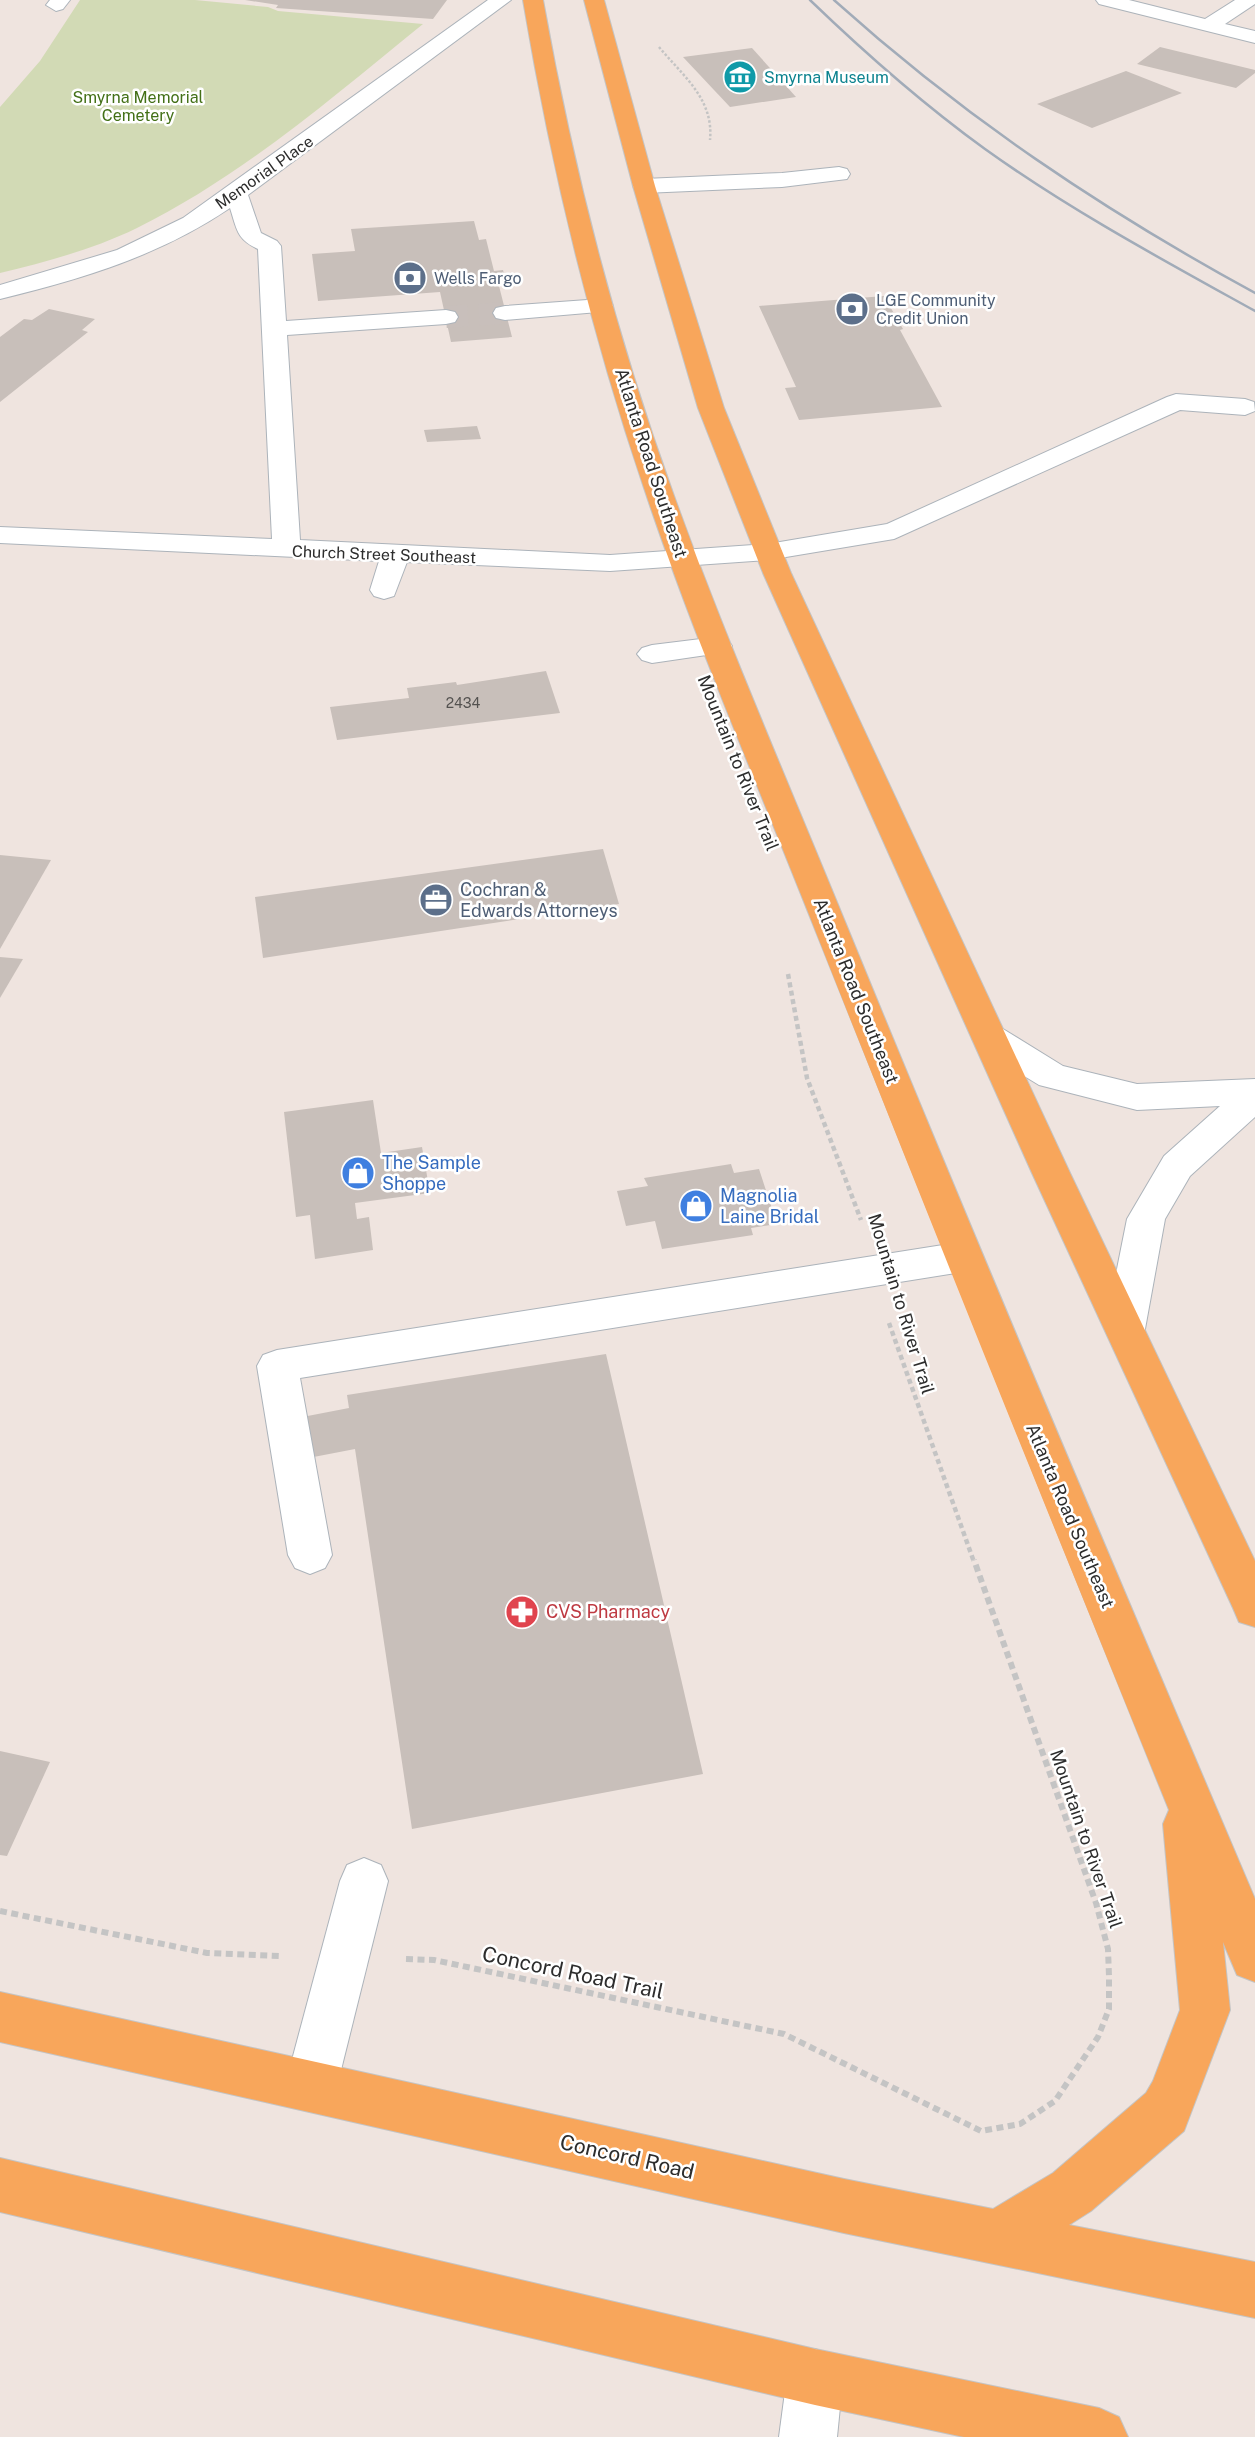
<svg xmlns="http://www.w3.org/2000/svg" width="1255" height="2437" font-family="'Public Sans',sans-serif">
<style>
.cemetery{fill:#d2dab5}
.building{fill:#c8bfba}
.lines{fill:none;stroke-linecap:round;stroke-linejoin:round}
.minor-tunnel{stroke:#c8bfbb;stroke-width:22;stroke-dasharray:22 11;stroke-linecap:butt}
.minor-casing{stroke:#acb3ba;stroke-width:2}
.major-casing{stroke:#c4c4c4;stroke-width:2}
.path-far2{stroke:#c4c4c4;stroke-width:2.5;stroke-dasharray:2.5 2;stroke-linecap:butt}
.path-far1{stroke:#c4c4c4;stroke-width:4.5;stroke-dasharray:5 3.5;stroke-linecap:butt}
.path{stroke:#c4c4c4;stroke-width:6;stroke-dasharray:7 4.5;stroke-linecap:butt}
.minor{fill:#fff;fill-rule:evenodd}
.major{fill:#f8a65b;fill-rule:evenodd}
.rail{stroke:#a1abb8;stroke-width:2.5}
.labels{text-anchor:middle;stroke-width:5;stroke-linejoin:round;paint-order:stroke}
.number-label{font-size:14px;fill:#545250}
.far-culture-label{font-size:16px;fill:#0d838f;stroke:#fff;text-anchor:start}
.far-park-label{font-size:16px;fill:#437017;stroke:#fff}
.far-street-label{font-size:16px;fill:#2d2d2d;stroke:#fff}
.far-service-label{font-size:16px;fill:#4e5e75;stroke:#fff;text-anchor:start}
.street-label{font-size:18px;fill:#2d2d2d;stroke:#fff}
.service-label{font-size:18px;fill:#4e5e75;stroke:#fff;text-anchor:start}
.shop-label{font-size:18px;fill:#366cbe;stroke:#fff;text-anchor:start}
.health-label{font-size:18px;fill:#be3a42;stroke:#fff;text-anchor:start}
.near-street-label{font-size:21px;fill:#2d2d2d;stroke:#fff}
</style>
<rect width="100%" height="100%" fill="#efe4df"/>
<path class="cemetery" d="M80,0H195L268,7L278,11L423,24C333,97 242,176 137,228C94,249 46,262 0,273V107L40,61Z"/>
<g class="building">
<path d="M245,0H447L433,19L276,8L278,5Z"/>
<path d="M1160,47L1255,70V73L1236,88L1137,64Z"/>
<path d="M752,48L796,97L730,107L683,57Z"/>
<path d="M1126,71L1182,93L1092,128L1037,104Z"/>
<path d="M474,221L479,240L486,239L494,271L503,270L507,285L499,286L512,337L451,342L440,292L318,301L312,254L355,251L351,229Z"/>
<path d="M884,296L903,329L900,330L942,407L799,420L785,388L796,387L759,306Z"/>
<path d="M49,309L95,319L82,330L88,332L0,402V337L24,319L32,320Z"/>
<path d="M477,426L481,439L427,442L424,430Z"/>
<path d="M546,671L560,713L337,740L330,707L409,698L407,688L456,682L457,685Z"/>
<path d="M603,849L619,904L263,958L255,897Z"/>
<path d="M0,855L51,860L0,949Z"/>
<path d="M0,957L23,959L0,998Z"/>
<path d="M373,1100L381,1153L422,1147L430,1193L355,1203L357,1219L369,1217L373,1250L315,1259L310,1215L296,1217L284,1112Z"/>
<path d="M731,1164L734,1173L759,1169L777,1224L751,1228L753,1235L662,1249L655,1221L626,1226L617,1191L648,1186L644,1178Z"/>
<path d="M606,1354L703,1774L412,1829L355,1449L298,1460L292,1419L349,1408L347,1395Z"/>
<path d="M0,1751L50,1762L7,1856L0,1855Z"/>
</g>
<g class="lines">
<path class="minor-tunnel" d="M446,317L505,313"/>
<defs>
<g id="minor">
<path d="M50,0H70L63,9L56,11L46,5Z"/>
<path d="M488,0H511L248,195L261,233L277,241L281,246L286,321L446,310L455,312L458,317L455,322L446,324L287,335L300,540L610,555L768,544L887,524L1167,397L1176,394L1245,399L1254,402L1255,411L1245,415L1180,410L894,539L768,560L610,571L407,562L394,596L384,599L374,596L370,590L379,561L0,543V527L272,539L258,249C236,239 237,229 230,208C159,256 82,279 0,299V285L117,250L183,218Z"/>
<path d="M1096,0H1129L1205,19L1235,0H1255V4L1225,24L1255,31V43L1099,4Z"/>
<path d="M839,167L847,169L850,174L847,179L782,187L644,193L636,191L633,186L636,181L644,179L782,173Z"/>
<path d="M601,299L610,301L613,306L610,311L505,320L496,318L493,313L496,308L505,306Z"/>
<path d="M717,637L727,640L732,646L727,652L652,663L642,660L637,654L642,648L652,645Z"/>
<path d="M990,1026L1003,1029L1063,1066L1137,1084L1255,1079V1117L1190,1176L1165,1219L1145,1329L1139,1340L1125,1345L1111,1340L1105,1329L1127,1219L1164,1156L1220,1106L1137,1110L1039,1085L977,1047L972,1038L977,1029Z"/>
<path d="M962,1242L976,1247L982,1257L976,1267L962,1272L300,1378L332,1555L325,1568L310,1574L295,1568L288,1555L257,1366L263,1355L277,1350Z"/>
<path d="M364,1858L381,1865L388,1881L337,2086L329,2104L311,2112L293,2104L285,2086L340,1881L347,1865Z"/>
<path d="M815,2349L835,2357L843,2377L837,2437H779L787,2377L795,2357Z"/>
</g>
<g id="major">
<path d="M523,0H543C573,168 615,333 673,493C726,641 789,784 848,929C981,1254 1118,1577 1255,1899V1982L1237,1975L1223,1942L1230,2010L1184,2131L1091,2211L1069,2225L1255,2262V2318L844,2233L0,2042V1992L844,2179L993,2209L1053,2173L1146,2093L1153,2081L1180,2010L1163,1824L1169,1810C1047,1511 926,1212 808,912C752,771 692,632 644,488C590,329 551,166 523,0Z"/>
<path d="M584,0H604L655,186L724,408L791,573L1070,1173L1255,1561V1627L1239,1622L1233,1608L1032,1173L763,573L698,408L633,186Z"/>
<path d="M0,2158L815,2349L1099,2408L1119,2417L1128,2437H964L815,2405L0,2212Z"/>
</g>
</defs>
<use href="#minor" class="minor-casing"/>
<use href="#major" class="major-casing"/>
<path class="path-far2" d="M659,47C683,76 714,99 710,140"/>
<g class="path-far1">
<path d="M788,974L807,1078L861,1220"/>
<path d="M889,1323L974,1562"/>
</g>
<g class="path">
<path d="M0,1911L207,1953L279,1956"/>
<path d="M406,1959L434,1960L784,2034L981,2131L1020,2124L1055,2101L1098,2037L1109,2009V1976L1108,1949L1096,1903L974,1560"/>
</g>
<use href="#minor" class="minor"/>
<use href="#major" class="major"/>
<g class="rail">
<path d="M810,0C865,53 923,104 985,149C1070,210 1163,260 1255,311"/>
<path d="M834,0C964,117 1101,209 1255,293"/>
</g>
</g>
<defs>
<symbol id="museum-disc" viewBox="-11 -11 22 22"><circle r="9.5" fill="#0f9aa8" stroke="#fff"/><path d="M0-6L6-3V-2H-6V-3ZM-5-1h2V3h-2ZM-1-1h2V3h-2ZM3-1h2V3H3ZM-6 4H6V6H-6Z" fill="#fff"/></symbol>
<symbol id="bank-disc" viewBox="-11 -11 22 22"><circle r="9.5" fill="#5c6f8a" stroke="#fff"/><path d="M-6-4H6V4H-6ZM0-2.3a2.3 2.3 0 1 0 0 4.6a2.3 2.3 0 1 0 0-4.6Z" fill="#fff"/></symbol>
<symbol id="office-disc" viewBox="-11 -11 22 22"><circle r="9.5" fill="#5c6f8a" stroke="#fff"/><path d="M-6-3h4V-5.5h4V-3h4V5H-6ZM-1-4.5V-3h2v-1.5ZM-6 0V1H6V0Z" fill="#fff"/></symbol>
<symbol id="shop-disc" viewBox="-11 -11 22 22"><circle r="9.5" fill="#3f7fe0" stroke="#fff"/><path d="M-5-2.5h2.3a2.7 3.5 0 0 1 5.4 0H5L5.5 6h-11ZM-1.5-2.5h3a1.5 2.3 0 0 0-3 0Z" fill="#fff"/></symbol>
<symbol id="pharmacy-disc" viewBox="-11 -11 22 22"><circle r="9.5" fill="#e0444e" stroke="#fff"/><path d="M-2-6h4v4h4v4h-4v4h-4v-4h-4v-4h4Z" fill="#fff"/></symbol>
</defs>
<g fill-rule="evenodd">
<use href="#museum-disc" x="721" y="58" width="38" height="38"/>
<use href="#bank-disc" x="391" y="259" width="38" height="38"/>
<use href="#bank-disc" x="833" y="290" width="38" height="38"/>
<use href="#office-disc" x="417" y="881" width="38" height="38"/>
<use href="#shop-disc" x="339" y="1154" width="38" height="38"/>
<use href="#shop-disc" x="677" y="1187" width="38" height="38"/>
<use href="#pharmacy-disc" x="503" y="1593" width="38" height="38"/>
</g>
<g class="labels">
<g class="number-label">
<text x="463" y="708">2434</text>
</g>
<g class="far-culture-label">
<text x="764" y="83">Smyrna Museum</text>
</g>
<g class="far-park-label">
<text x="138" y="103">Smyrna Memorial<tspan x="138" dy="18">Cemetery</tspan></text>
</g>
<g class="far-street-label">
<text transform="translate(264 172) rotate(-35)" y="6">Memorial Place</text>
<text transform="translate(384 554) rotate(2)" y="6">Church Street Southeast</text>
</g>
<g class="far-service-label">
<text x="434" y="284">Wells Fargo</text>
<text x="876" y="306">LGE Community<tspan x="876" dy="18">Credit Union</tspan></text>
</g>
<g class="street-label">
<text transform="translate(651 463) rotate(72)" y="6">Atlanta Road Southeast</text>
<text transform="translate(738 763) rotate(68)" y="6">Mountain to River Trail</text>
<text transform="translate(856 991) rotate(68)" y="6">Atlanta Road Southeast</text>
<text transform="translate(901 1304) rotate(73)" y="6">Mountain to River Trail</text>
<text transform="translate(1070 1516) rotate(67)" y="6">Atlanta Road Southeast</text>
<text transform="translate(1086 1839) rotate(71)" y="6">Mountain to River Trail</text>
</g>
<g class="service-label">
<text x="460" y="896">Cochran &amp;<tspan x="460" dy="21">Edwards Attorneys</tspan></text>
</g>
<g class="shop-label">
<text x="382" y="1169">The Sample<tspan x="382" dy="21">Shoppe</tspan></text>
<text x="720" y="1202">Magnolia<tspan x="720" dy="21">Laine Bridal</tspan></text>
</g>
<g class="health-label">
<text x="546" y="1618">CVS Pharmacy</text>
</g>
<g class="near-street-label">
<text transform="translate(573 1973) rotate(12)" y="7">Concord Road Trail</text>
<text transform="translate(627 2157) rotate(13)" y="7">Concord Road</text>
</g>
</g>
</svg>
